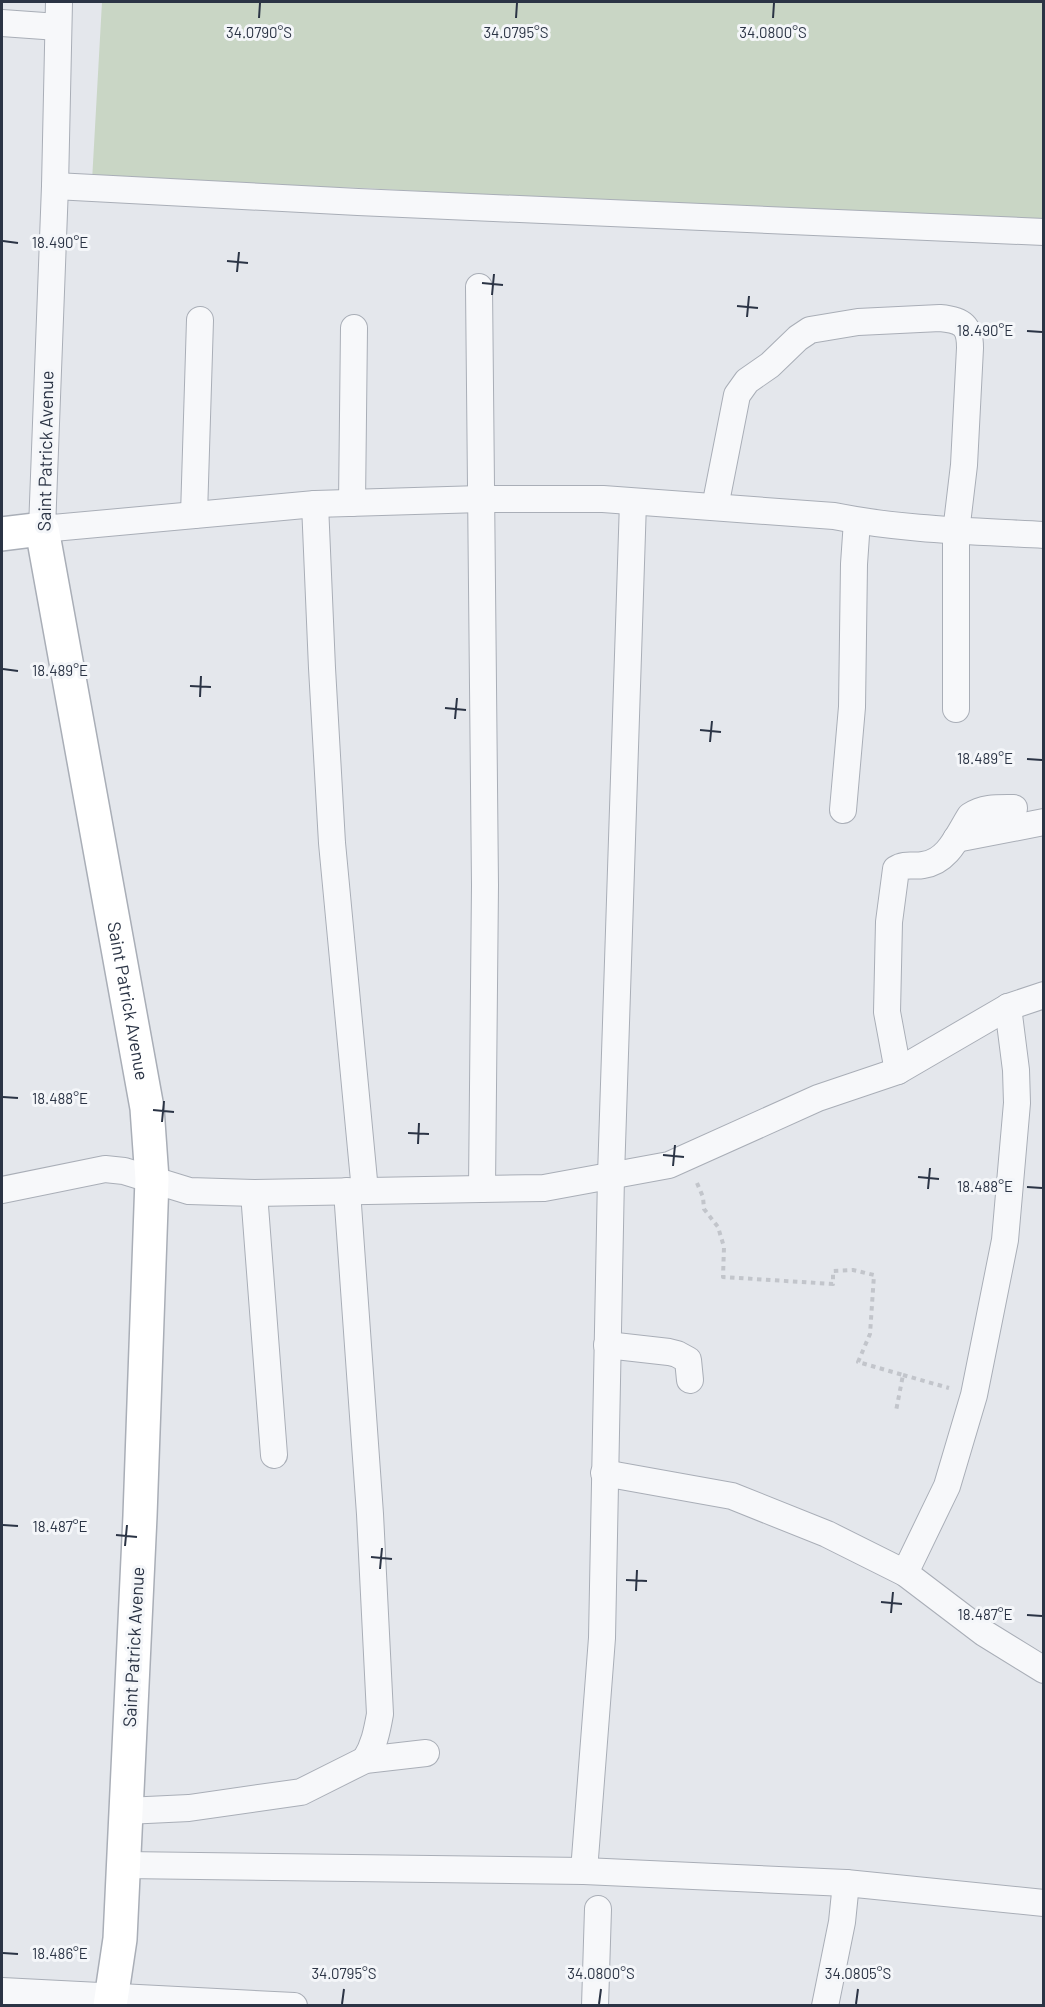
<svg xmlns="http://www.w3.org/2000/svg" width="1045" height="2007" font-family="Barlow,sans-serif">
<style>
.pitch{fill:#c9d6c5}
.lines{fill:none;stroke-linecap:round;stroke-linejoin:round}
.street-casing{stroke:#a9aeb7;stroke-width:28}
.secondary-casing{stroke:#a9aeb7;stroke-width:36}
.path{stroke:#c2c5cb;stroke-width:4;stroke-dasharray:4.5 4.5;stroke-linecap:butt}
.street{stroke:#f7f8fa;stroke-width:26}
.secondary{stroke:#fff;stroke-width:33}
.ticks{fill:none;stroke:#2b3445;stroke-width:2}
.labels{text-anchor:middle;stroke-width:6;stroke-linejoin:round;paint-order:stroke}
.street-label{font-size:18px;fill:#2b3445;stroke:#f4f6f9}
.ticks-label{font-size:15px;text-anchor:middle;fill:#2b3445;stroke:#f4f6f9;stroke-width:6;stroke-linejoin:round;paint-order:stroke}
</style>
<rect width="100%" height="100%" fill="#e4e7ec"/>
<path class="pitch" d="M102,2H1043V225L363,188L92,181Z"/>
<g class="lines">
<defs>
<g id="street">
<path d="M59,2L55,186L42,529L315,504L481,499H603L834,516C903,530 973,531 1044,535"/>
<path d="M2,23L58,27"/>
<path d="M55,186L358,202L1044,232"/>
<path d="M479,287L485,885L482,1189"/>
<path d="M352,503L354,328"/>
<path d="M315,504L322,668L332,843L365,1191"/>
<path d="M715,507L737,395L747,381L770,365L798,338L810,330L858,322L940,318C963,320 970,326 970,348L964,465L956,532V709"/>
<path d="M194,515L200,320"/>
<path d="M843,810L852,707L854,564L857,521"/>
<path d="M956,839L1044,822"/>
<path d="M898,1071L887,1012L889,922L896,869C905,863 914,867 923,865C948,862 958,835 970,816C984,807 998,808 1014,808"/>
<path d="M2,1190L105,1169L124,1171L189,1191L254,1193L544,1188L669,1165L818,1098L898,1071L1008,1007L1044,995"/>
<path d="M347,1191L370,1514L380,1714C377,1731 374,1746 365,1760"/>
<path d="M254,1193L274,1455"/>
<path d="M607,1345L669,1352L677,1354L688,1360L690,1380"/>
<path d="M604,1473L732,1496L827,1534L905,1573L984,1633L1044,1670"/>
<path d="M905,1573L947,1486L974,1395L1005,1240L1017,1103L1016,1070L1008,1007"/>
<path d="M126,1811L189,1808L301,1792L365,1760L426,1753"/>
<path d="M124,1865L584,1871L846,1883L1044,1903"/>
<path d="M584,1871L602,1638L611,1176L633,502"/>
<path d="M2,1991L294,2006"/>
<path d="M595,2006L598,1909"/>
<path d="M825,2006L842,1922L846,1883"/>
</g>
<g id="secondary">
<path id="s1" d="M2,534L42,529L147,1108L152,1179L140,1516L120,1939L110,2006"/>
</g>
</defs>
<use href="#street" class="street-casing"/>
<use href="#secondary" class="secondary-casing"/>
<g class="path">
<path d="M697,1183L703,1197L704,1209L718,1227L724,1247L723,1277L833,1284V1271L853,1270L874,1275L870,1334L858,1362L903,1375L896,1411"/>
<path d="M903,1375L949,1388"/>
</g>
<use href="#street" class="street"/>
<use href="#secondary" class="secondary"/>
</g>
<path class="ticks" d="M259,18L260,3M516,18L517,3M773,18L774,3M3,241L18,243M227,261L248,263M237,272L239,252M482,283L503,285M492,295L494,274M737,306L758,308M747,317L749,296M1027,331L1042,332M3,669L18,671M190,686L211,687M200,697L201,676M445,708L466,710M455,719L457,698M700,730L721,732M710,742L712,721M1027,759L1042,760M3,1097L18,1098M153,1110L174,1112M162,1122L164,1101M408,1133L429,1134M418,1144L419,1123M663,1155L684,1157M673,1166L675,1145M918,1177L939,1179M1027,1187L1042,1188M928,1189L930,1168M3,1525L18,1526M116,1535L137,1537M125,1546L127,1525M371,1557L392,1559M380,1569L382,1548M626,1580L647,1581M636,1591L637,1570M881,1602L902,1604M891,1613L893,1592M1027,1615L1042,1616M3,1953L18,1954M342,2004L344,1989M599,2004L601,1989M856,2004L858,1989"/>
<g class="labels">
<g class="street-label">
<text transform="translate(46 451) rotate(-89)" y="6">Saint Patrick Avenue</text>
<text dy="6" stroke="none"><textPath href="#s1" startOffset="520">Saint Patrick Avenue</textPath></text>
<text transform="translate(134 1647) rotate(-87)" y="6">Saint Patrick Avenue</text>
</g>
</g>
<g class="ticks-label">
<text x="259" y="38">34.0790°S</text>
<text x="516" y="38">34.0795°S</text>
<text x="773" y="38">34.0800°S</text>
<text x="60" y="248">18.490°E</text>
<text x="985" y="336">18.490°E</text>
<text x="60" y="676">18.489°E</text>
<text x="985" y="764">18.489°E</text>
<text x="60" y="1104">18.488°E</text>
<text x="985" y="1192">18.488°E</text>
<text x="60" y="1532">18.487°E</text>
<text x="985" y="1620">18.487°E</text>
<text x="60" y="1959">18.486°E</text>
<text x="344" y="1979">34.0795°S</text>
<text x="601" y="1979">34.0800°S</text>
<text x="858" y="1979">34.0805°S</text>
</g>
<rect width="1045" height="2007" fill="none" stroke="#2b3445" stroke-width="6"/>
</svg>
